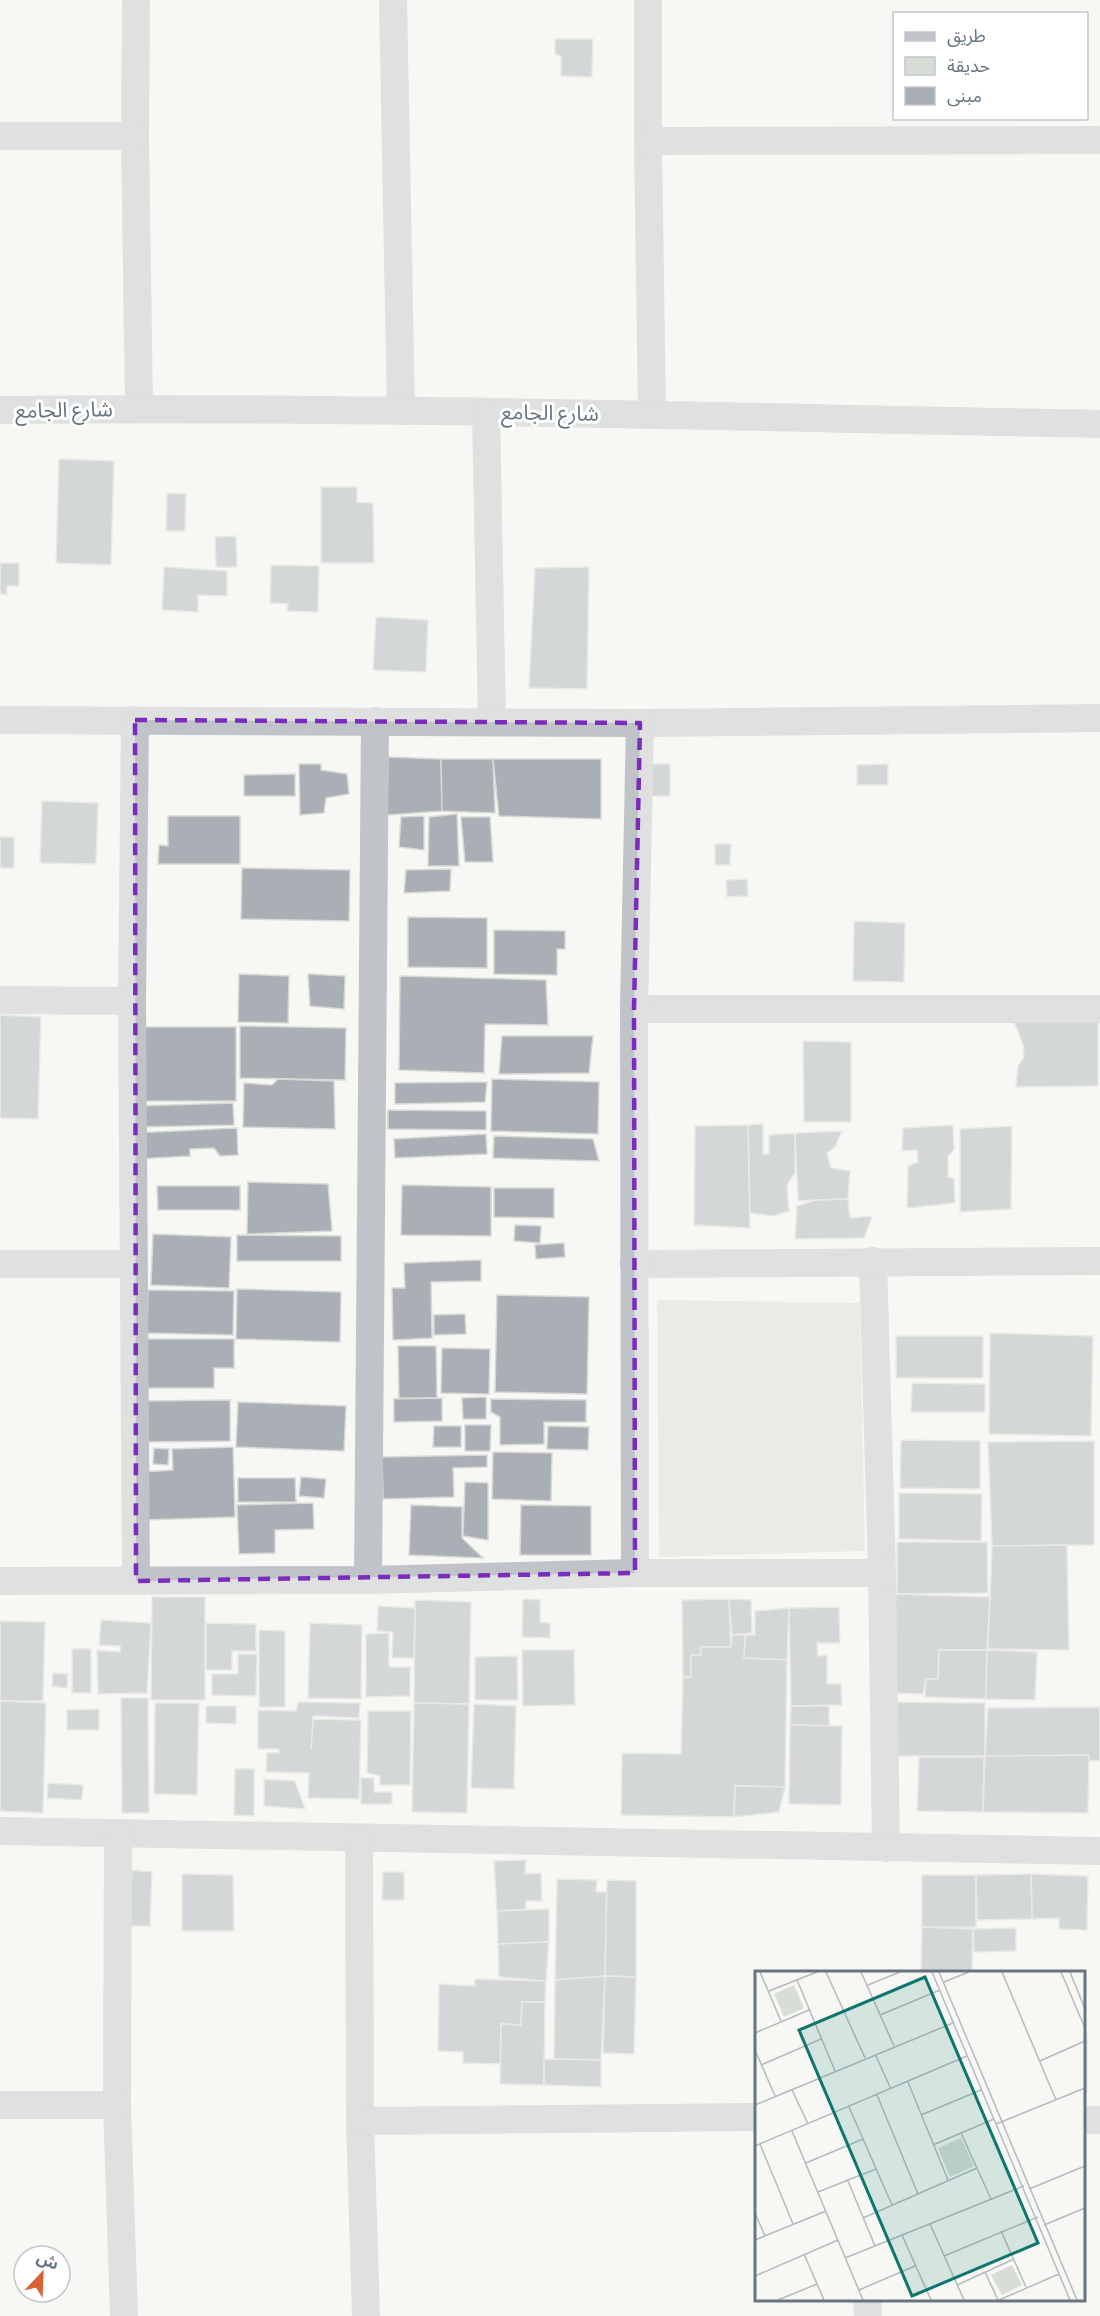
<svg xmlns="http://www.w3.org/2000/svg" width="1100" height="2316" font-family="'Titillium Web','Noto Sans Arabic',sans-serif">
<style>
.green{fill:#d8ddd5}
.building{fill:#a9afb5;stroke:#d8d8d6;stroke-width:1.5}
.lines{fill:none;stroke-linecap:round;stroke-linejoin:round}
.street{stroke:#c0c3c7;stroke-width:28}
.marked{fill:none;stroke:#7b2cbf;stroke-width:4.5;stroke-dasharray:12 8;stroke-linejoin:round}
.labels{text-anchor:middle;stroke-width:6;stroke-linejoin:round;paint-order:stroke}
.street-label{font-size:21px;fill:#677583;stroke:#fff}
.inset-road{fill:none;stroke:#b4bbc0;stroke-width:1.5}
.view{fill:#0f766e;fill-opacity:0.15;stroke:#0f766e;stroke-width:3}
.inset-edge{fill:none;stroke:#677583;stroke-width:3}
</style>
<rect width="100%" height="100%" fill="#f7f7f4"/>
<path class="green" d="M657,1300L860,1303L865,1551L659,1557Z"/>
<g class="building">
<path d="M555,39H593L592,77L561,76V57L555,54Z"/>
<path d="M59,459L114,461L111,565L56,563Z"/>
<path d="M321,487H357V502L373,503L374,563H321Z"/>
<path d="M167,493L186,494L185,531H166Z"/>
<path d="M236,536L237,567H216L215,537Z"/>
<path d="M0,563H19V586H7V595L0,594Z"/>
<path d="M271,565L319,566L318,612L287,611L288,604L270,603Z"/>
<path d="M164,567L227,571V596L198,595V612L162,610Z"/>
<path d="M589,567L587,689L529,688L535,568Z"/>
<path d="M376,617L428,620L426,672L373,670Z"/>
<path d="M388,757L441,759L442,811L387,815Z"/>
<path d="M441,759H493L495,813L442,811Z"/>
<path d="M493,759H601V819L499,816Z"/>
<path d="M299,764H321V770L347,774L349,794L326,798L324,813L300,815Z"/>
<path d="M643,764H670V796H644Z"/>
<path d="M888,764V785H857V765Z"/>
<path d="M295,774V796H244V775Z"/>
<path d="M42,801L98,803L96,864L40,863Z"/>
<path d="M457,814L459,866H428L429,817Z"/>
<path d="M168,816H240V864H158L159,845L168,846Z"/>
<path d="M424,816V850L399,847L401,817Z"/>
<path d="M461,817H490L493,862H465Z"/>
<rect x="0" y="837" width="14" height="31"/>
<path d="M715,844H731L730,865H715Z"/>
<path d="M242,868L350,870L349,921L241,919Z"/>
<path d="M451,869L450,891L404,893L406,870Z"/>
<path d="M747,879L748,896L727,897L726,880Z"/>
<path d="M408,917L487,918V968L408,967Z"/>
<path d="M854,921L905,923L904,982L853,981Z"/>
<path d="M494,930L565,931V949H557V975L494,974Z"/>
<path d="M239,974L289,976L288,1023L238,1022Z"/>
<path d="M308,974L345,976L344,1009L310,1006Z"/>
<path d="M400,976L546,980L548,1025L485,1024L484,1073L399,1070Z"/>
<path d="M0,1015L41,1017L38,1119L0,1118Z"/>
<path d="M1098,1018V1086L1016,1087L1018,1066L1024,1057L1023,1045L1013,1019Z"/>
<path d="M240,1026L346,1028L345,1080L240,1078Z"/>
<rect x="139" y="1027" width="97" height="74"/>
<path d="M502,1036H593L589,1073L499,1074Z"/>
<path d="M803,1041L851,1042V1122H804Z"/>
<path d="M278,1079L334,1081L335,1129L243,1127L244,1083L272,1085Z"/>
<path d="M492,1079L599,1082L598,1134L491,1131Z"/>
<path d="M487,1082L485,1102L395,1104V1083Z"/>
<path d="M233,1103L234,1125L138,1127V1106Z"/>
<path d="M388,1110L486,1111V1130L388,1129Z"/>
<path d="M763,1124V1154H769V1135L795,1133V1173L787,1185L789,1211L773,1216L750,1213L748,1125Z"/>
<path d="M748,1125L750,1228L694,1225L695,1126Z"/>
<path d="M953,1125L954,1150L948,1156V1177L954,1179L955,1203L907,1208L908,1166L918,1162L917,1150L902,1151L903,1128Z"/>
<path d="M1012,1126L1011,1209L960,1212V1129Z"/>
<path d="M237,1128L238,1155L220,1156L214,1148L190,1149V1156L136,1159L135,1133Z"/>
<path d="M842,1131L835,1147L827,1153L831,1168L850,1171L848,1199L798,1201L795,1133Z"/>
<path d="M486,1134L487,1154L395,1158L394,1139Z"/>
<path d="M494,1136L593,1139L599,1161L493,1158Z"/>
<path d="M248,1182L328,1184L332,1231L247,1234Z"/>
<path d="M402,1185L491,1187V1236L401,1235Z"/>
<path d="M157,1186H240V1210H158Z"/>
<path d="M494,1188H554V1218L494,1217Z"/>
<path d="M848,1199L850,1218L872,1216L864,1238L795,1239L797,1206L816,1200Z"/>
<path d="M515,1225L541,1226L540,1243L514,1241Z"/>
<path d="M153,1234L231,1237L229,1288L151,1285Z"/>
<path d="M237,1235L341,1236V1261H237Z"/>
<path d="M564,1243L565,1257L536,1259L535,1245Z"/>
<path d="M481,1260V1281L431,1282L432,1338L393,1340L392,1288H405L404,1263Z"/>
<path d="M237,1289L341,1292L340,1342L236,1339Z"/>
<path d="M148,1290L234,1291L233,1335L147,1333Z"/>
<path d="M497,1295L589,1297L587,1394L495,1392Z"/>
<path d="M465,1314L466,1334L434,1335V1315Z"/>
<path d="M990,1333L1093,1336L1091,1436L989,1434Z"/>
<rect x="896" y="1336" width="87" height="42"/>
<path d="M141,1339H234V1368H214V1388H142Z"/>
<path d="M398,1346H436L437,1398H399Z"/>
<path d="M442,1348L490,1349L489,1394L441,1393Z"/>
<path d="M912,1383L985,1384V1412H911Z"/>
<path d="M486,1397V1419H463L462,1398Z"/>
<path d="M442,1398V1421L394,1422V1399Z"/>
<path d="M491,1399L586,1400V1422H544V1444L500,1445V1417L491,1412Z"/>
<path d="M230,1400V1441L146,1442L145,1401Z"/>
<path d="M238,1402L346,1406L344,1451L236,1447Z"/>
<path d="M465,1425H491L490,1451H465Z"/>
<path d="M434,1426H461V1447H433Z"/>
<path d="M548,1426L589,1427L588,1450L547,1449Z"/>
<path d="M901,1440L980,1441V1489L900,1488Z"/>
<path d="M1094,1441V1545L992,1546L988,1442Z"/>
<path d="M233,1447L235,1517L144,1520L143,1472L173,1470L172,1449Z"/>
<path d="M154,1448L169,1449L168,1465L153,1464Z"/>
<path d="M493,1452L552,1453L551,1501L492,1499Z"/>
<path d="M487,1455V1467L453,1468L454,1497L383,1499L382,1457Z"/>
<path d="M301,1477L326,1479L324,1498L299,1496Z"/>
<path d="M238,1478H295L296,1502H238Z"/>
<path d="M465,1482L488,1483V1540L463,1536Z"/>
<path d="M899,1493L982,1494L981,1541L899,1539Z"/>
<path d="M313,1503L314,1529L275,1530V1553L239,1554L237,1505Z"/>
<path d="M411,1505L462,1507V1538L483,1558L409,1555Z"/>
<path d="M521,1505L591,1506V1555H520Z"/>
<path d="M897,1542H987L988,1593L897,1594Z"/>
<path d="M1067,1545L1069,1650L988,1649L992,1546Z"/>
<path d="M891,1594L990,1597L987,1650H939L938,1679H926L923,1694L889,1693Z"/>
<path d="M152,1597H205V1700H151Z"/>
<path d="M523,1599L540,1600V1622L550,1623V1638L522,1637Z"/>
<path d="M729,1599L731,1647H701V1655H691V1677H683L682,1600Z"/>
<path d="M729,1599L751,1600L752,1633L732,1635Z"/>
<path d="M415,1600L471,1602L469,1704L414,1703Z"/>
<path d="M378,1606L415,1608L414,1658H392L393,1632L377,1631Z"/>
<path d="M839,1607L840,1643H817L818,1656L827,1655V1684H841L842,1705L791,1706L789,1608Z"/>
<path d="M789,1608L787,1660L744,1658L745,1635H755V1611Z"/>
<path d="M101,1620L151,1623L147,1693L98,1694L97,1650L120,1652V1646L99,1645Z"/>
<path d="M0,1621L45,1622L43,1701H0Z"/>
<path d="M206,1623L256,1624V1651H232V1670H206Z"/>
<path d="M310,1623L362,1625L361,1699L308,1698Z"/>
<path d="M259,1630L285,1631V1707H259Z"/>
<path d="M389,1633V1667H410V1696L366,1697V1634Z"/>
<path d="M732,1635H745L744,1658L787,1660L785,1787L735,1786L734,1817L621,1815L622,1753L681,1754L683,1677H691V1655H701V1647H731Z"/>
<rect x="72" y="1649" width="19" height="44"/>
<path d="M522,1650H574L575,1705L523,1706Z"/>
<path d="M939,1650H987L986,1699L925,1697L926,1679H938Z"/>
<path d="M987,1650L1037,1652L1035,1700L986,1699Z"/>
<path d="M238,1654H257L256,1696L212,1695V1674H238Z"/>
<path d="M517,1656L518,1700H475V1657Z"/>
<path d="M53,1673L68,1674L67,1688L52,1686Z"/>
<path d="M121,1698H148L149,1813H122Z"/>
<path d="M0,1701L46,1703L43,1813L0,1811Z"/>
<path d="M298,1702L360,1703L359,1718L313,1716L311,1750L313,1719L361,1720L359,1799L308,1798L309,1773L266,1772L267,1753H279V1749H258V1710L296,1711Z"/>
<path d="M891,1702L985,1703V1756H890Z"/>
<path d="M155,1703H199L197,1795L154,1794Z"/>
<path d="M414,1703L469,1704L467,1813L412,1812Z"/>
<path d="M474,1704L516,1706L514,1789L471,1788Z"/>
<path d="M206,1706H236V1724L206,1723Z"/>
<path d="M791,1706H829V1726L790,1725Z"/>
<path d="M1100,1707V1761L985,1756L988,1708Z"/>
<path d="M99,1709V1730H67V1710Z"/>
<path d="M368,1711H411L410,1785H380V1776L367,1773Z"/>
<path d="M790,1725L842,1726L841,1805L789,1804Z"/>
<path d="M1089,1755L1088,1813L983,1812L985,1756Z"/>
<path d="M919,1757H984L983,1812L917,1811Z"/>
<path d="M235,1769H254V1816L234,1815Z"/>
<path d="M361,1778H374V1792H392V1804H361Z"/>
<path d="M264,1779L295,1781L305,1809L264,1806Z"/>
<path d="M48,1783L83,1785L82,1800L47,1798Z"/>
<path d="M735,1786L785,1787L779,1812L734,1817Z"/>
<path d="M526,1860L525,1874L541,1873L542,1901H526V1909L497,1911L494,1861Z"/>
<path d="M132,1870L152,1872L150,1926H129Z"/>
<path d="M383,1872H404V1900H382Z"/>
<path d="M182,1874L233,1875L234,1931H182Z"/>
<path d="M1031,1874L1088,1876L1087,1930L1059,1929V1918L1032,1919Z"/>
<path d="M1031,1874L1032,1919L977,1920L976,1875Z"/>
<rect x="922" y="1875" width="54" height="52"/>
<path d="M557,1879L597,1880L596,1892H607L605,1976L555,1980Z"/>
<path d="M607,1880L636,1881V1977L605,1976Z"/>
<path d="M549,1909V1942L498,1944L497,1911Z"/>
<path d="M922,1927L973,1929L972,1972H921Z"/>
<path d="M1016,1928V1951L974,1952L973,1929Z"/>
<path d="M549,1942L546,1981L499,1977L498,1944Z"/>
<path d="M605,1976L601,2060L554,2059L555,1980Z"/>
<path d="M605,1976L636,1977L634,2054L603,2053Z"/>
<path d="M475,1979L546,1981L545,2002H522L521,2025L501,2024V2064L463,2063V2052L438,2051L439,1984L475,1986Z"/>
<path d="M522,2002H545L544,2085L500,2084L501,2024L521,2025Z"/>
<rect x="1084" y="2034" width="3" height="59"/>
<path d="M544,2059L601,2060V2087L544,2085Z"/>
</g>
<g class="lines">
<g class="street">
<path d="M136,0L135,136L139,409"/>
<path d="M393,0L401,411"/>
<path d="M648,0V141L652,415"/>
<path d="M0,136H135"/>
<path d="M648,141L1100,140"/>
<path d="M0,410C367,406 733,417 1100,424"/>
<path d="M486,412L492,722"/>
<path d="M0,720L640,723L1100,718"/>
<path d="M135,720L132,1001L136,1581"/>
<path d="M0,1000L132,1001"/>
<path d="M634,1009H1100"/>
<path d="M873,1261L882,1573L886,1848"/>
<path d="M0,1264H133"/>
<path d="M634,1264L1100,1261"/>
<path d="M635,1573L634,1009L640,723"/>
<path d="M368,1580L375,721"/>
<path d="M0,1581L368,1580L635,1573H882"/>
<path d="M0,1831L1100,1851"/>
<path d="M118,1835L117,2105L124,2316"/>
<path d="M359,1839L360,2121L366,2316"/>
<path d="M0,2105H117"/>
<path d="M1084,2120H1100"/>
<path d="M360,2121L756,2117"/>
<path d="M867,2300L868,2316"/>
</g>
</g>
<path d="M0 0H1100V2316H0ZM135,720L640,723L634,1009L635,1573L136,1581Z" fill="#f7f7f4" fill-opacity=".55" fill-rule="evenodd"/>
<path class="marked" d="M135,720L640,723L634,1009L635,1573L136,1581Z"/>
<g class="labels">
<g class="street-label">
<text transform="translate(64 410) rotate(-1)" y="7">شارع الجامع</text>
<text transform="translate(550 413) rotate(1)" y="7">شارع الجامع</text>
</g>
</g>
<g transform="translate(755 1971)">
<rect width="330" height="330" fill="#f7f7f4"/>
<path d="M39,14L49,37L29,46L19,23ZM206,167L219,195L195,206L183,177ZM257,294L267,314L247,324L236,304Z" fill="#d8ddd5"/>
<path class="inset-road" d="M5,1L26,50M71,1L110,87M106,1L139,75M177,1L315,329M184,1L322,329M247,1L301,129M306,1L330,57M315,1L330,38M42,9L80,100M189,11L214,1M113,14L145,1M14,20L62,1M125,44L185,19M0,62L54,39M0,79L20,125M120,83L136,118M285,90L330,70M6,94L66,68M153,111L193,209M37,119L53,153M122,124L163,223M0,134L198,52M94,136L137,234M166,144L226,119M241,153L330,117M37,160L108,329M206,162L236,228M5,173L38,253M178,174L239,148M0,175L212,85M51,192L108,168M93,210L120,275M274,218L330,195M63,221L121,198M0,242L10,265M108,247L222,197M175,253L209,329M289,254L330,237M246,260L271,316M147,264L176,329M0,269L71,240M49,283L69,329M189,285L283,246M90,287L269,215M230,301L243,329M0,305L83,269M202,314L259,288M104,319L160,295M23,329L62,313M244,329L304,303"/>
<path class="view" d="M170,6L283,272L157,325L44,59Z"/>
<rect width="330" height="330" class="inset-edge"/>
</g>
<rect x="893" y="12" width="195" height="108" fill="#ffffff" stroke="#c2c8cd" stroke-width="1.5"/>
<rect x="905" y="32" width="30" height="9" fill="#c0c3c7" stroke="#c2c8cd" stroke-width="1.5"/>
<text x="947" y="42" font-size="18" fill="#677583">طريق</text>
<rect x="905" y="57" width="30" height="18" fill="#d8ddd5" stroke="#c2c8cd" stroke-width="1.5"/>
<text x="947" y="72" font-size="18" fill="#677583">حديقة</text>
<rect x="905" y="87" width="30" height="18" fill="#a9afb5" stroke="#c2c8cd" stroke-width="1.5"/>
<text x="947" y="102" font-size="18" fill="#677583">مبنى</text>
<g transform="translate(42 2274) rotate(23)"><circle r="28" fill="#ffffff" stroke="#c2c8cd" stroke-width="1.5"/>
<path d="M0-4.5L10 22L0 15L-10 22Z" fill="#da6431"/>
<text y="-9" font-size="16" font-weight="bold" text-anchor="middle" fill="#677583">ش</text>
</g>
</svg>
